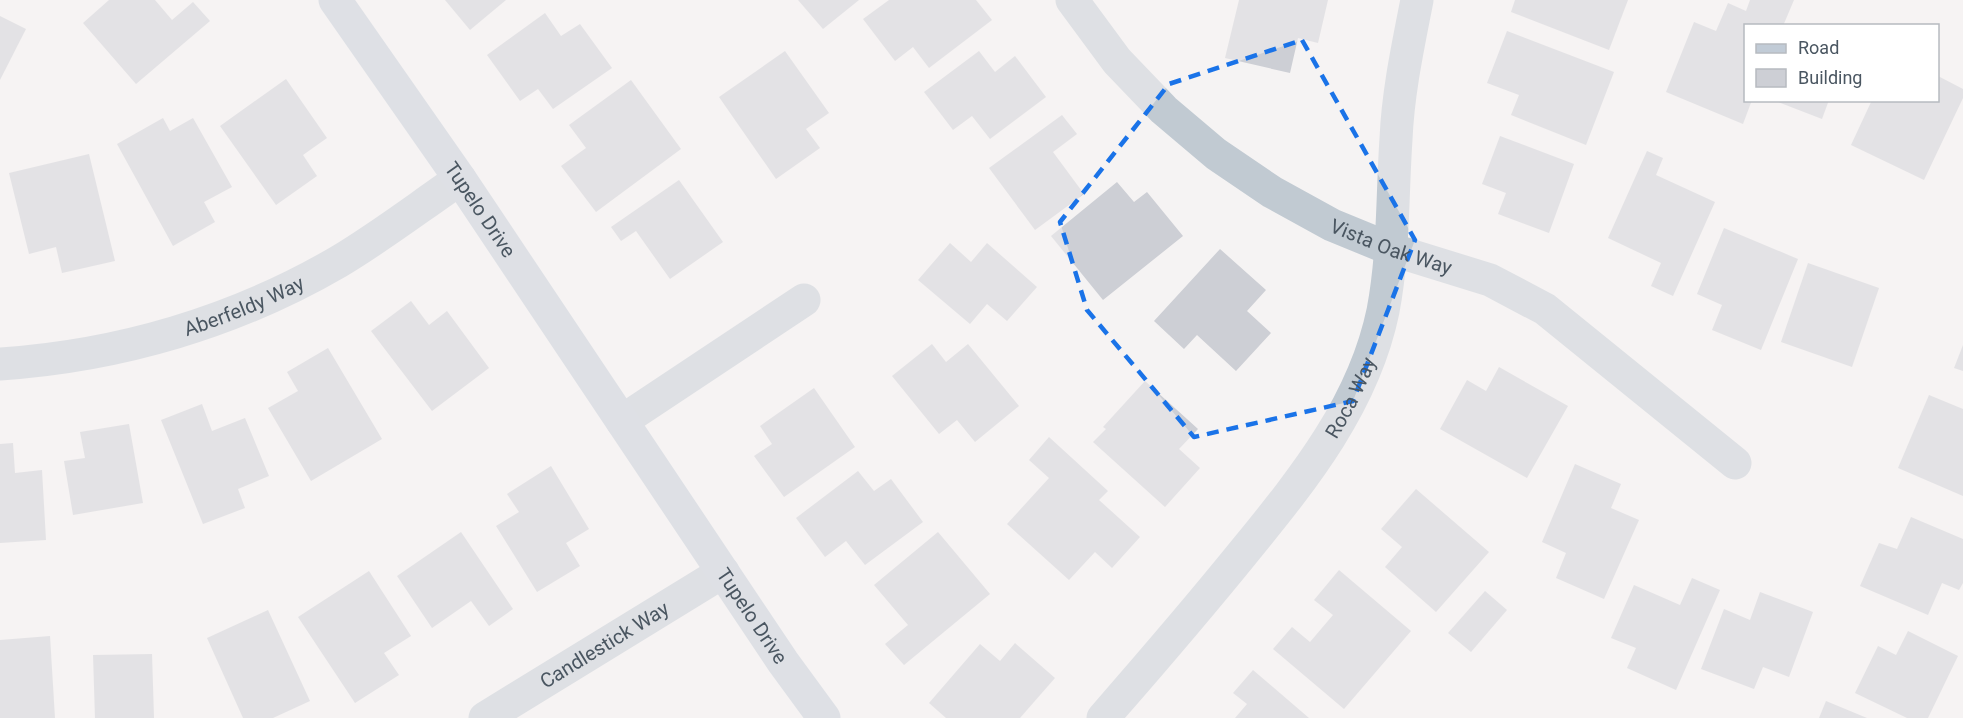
<svg xmlns="http://www.w3.org/2000/svg" width="1963" height="718" font-family="Roboto,sans-serif">
<style>
.building{fill:#cdcfd5}
.lines{fill:none;stroke-linecap:round;stroke-linejoin:round}
.street{stroke:#c1cad2;stroke-width:33}
.secondary{stroke:#c1cbd6;stroke-width:33}
.marked{fill:none;stroke:#1a73e8;stroke-width:4.5;stroke-dasharray:12 8;stroke-linejoin:round}
.labels{text-anchor:middle;stroke-width:6;stroke-linejoin:round;paint-order:stroke}
.street-label{font-size:20px;fill:#4a5661;stroke:#fff}
</style>
<rect width="100%" height="100%" fill="#f5f3f3"/>
<g class="building">
<path d="M109,0H155L172,20L193,2L210,21L136,84L83,23Z"/>
<path d="M445,0H506L470,30Z"/>
<path d="M798,0H859L823,29Z"/>
<path d="M889,0H976L992,20L929,68L913,47L895,61L863,19Z"/>
<path d="M1239,0H1328L1318,43L1298,38L1290,73L1225,58Z"/>
<path d="M1515,0H1628L1609,50L1511,12Z"/>
<path d="M1750,0H1794L1783,26H1746V100H1752L1743,124L1666,92L1694,22L1716,31L1728,3L1746,11Z"/>
<path d="M545,13L561,36L580,24L612,68L553,109L538,89L520,101L487,55Z"/>
<path d="M0,16L26,29L0,80Z"/>
<path d="M1507,31L1614,72L1586,145L1511,115L1519,95L1487,83Z"/>
<path d="M785,51L829,113L806,129L820,148L776,179L719,97Z"/>
<path d="M979,51L995,72L1015,56L1046,97L990,139L972,116L953,130L924,92Z"/>
<path d="M1938,76L1963,89V98L1924,180L1851,145L1872,100H1938Z"/>
<path d="M286,79L327,138L303,155L317,176L276,205L220,126Z"/>
<path d="M631,80L681,149L596,212L561,166L586,148L569,125Z"/>
<path d="M1773,100H1829L1822,119Z"/>
<path d="M1062,115L1077,134L1053,152L1084,194L1035,230L989,168Z"/>
<path d="M163,118L170,131L193,118L232,187L204,202L215,222L173,246L117,144Z"/>
<path d="M1500,136L1574,164L1549,233L1498,214L1506,193L1482,184Z"/>
<path d="M1647,151L1663,158L1656,175L1715,202L1673,296L1651,286L1661,263L1608,238Z"/>
<path d="M89,154L115,261L62,273L56,247L29,254L9,173Z"/>
<path d="M679,180L723,242L670,279L636,231L621,241L611,227Z"/>
<path d="M1117,182L1134,202L1147,192L1183,236L1103,300L1051,236Z"/>
<path d="M1724,228L1798,259L1761,350L1712,330L1722,305L1697,294Z"/>
<path d="M950,243L971,262L987,243L1037,287L1007,321L987,304L970,324L918,280Z"/>
<path d="M1220,249L1266,290L1247,311L1271,333L1236,371L1197,335L1184,349L1154,321Z"/>
<path d="M1808,263L1879,288L1852,367L1781,342Z"/>
<path d="M411,301L429,325L447,311L489,368L432,411L371,331Z"/>
<path d="M932,344L946,362L968,344L1019,406L975,442L957,420L939,434L892,376Z"/>
<path d="M1963,345V371L1954,368Z"/>
<path d="M328,348L382,439L311,481L268,408L298,391L287,372Z"/>
<path d="M1499,367L1568,406L1527,478L1440,429L1467,380L1486,391Z"/>
<path d="M1145,381L1198,429L1179,449L1200,468L1165,507L1093,442L1106,429L1103,427Z"/>
<path d="M814,388L855,447L784,497L754,456L772,444L760,426Z"/>
<path d="M1929,395L1963,409V496L1898,468Z"/>
<path d="M202,404L212,431L245,418L269,476L238,489L245,508L203,524L161,420Z"/>
<path d="M129,424L143,503L73,515L64,461L85,458L80,432Z"/>
<path d="M1049,437L1108,491L1099,500L1140,537L1112,568L1095,552L1069,580L1007,524L1049,478L1029,460Z"/>
<path d="M13,443L15,473L42,470L46,540L0,543V444Z"/>
<path d="M1575,464L1621,484L1611,508L1639,520L1604,599L1556,578L1566,553L1542,542Z"/>
<path d="M551,466L589,529L566,543L580,566L537,592L496,526L519,512L507,494Z"/>
<path d="M858,471L874,491L891,479L923,522L865,565L846,541L825,557L796,518Z"/>
<path d="M1416,489L1489,552L1436,612L1385,567L1402,547L1381,529Z"/>
<path d="M1911,517L1963,539V583L1959,590L1942,583L1928,615L1860,586L1879,543L1897,549Z"/>
<path d="M461,532L513,609L489,626L471,601L432,628L397,576Z"/>
<path d="M938,532L990,594L904,665L885,644L908,625L874,585Z"/>
<path d="M1339,570L1411,631L1344,709L1273,649L1292,627L1310,642L1333,615L1314,600Z"/>
<path d="M369,571L411,636L384,653L399,675L355,703L298,617Z"/>
<path d="M1692,578L1720,590L1676,690L1627,668L1636,648L1611,638L1634,585L1680,605Z"/>
<path d="M1485,591L1507,610L1471,652L1448,633Z"/>
<path d="M1760,592L1813,612L1789,677L1763,667L1754,689L1701,669L1724,609L1750,620Z"/>
<path d="M268,610L310,701L273,718H243L207,638Z"/>
<path d="M1908,631L1958,656L1928,718H1907L1855,693L1878,646L1896,655Z"/>
<path d="M50,636L55,718H0V640Z"/>
<path d="M1015,643L1055,678L1020,718H946L929,703L980,644L1000,661Z"/>
<path d="M152,654L154,718H95L93,655Z"/>
<path d="M1253,670L1309,718H1235L1247,704L1233,693Z"/>
<path d="M1826,701L1867,718H1819Z"/>
</g>
<g class="lines">
<g class="street">
<path id="s1" d="M1072,0L1117,61L1164,110L1216,154L1272,192L1332,225L1393,250L1490,280L1545,309L1735,463"/>
<path id="s2" d="M0,364C119,356 235,322 338,262C380,237 419,207 460,179"/>
<path d="M622,421L804,300"/>
<path id="s3" d="M485,718L723,572"/>
<path id="s4" d="M1103,718C1152,662 1200,606 1247,548C1305,477 1364,403 1383,311C1394,253 1392,197 1396,139C1398,92 1408,46 1417,0"/>
</g>
<path class="secondary" id="s5" d="M335,0L460,179L783,662L824,718"/>
</g>
<path d="M0 0H1963V718H0ZM1302,40L1415,240L1353,401L1194,437L1087,310L1060,222L1169,84Z" fill="#f5f3f3" fill-opacity=".55" fill-rule="evenodd"/>
<path class="marked" d="M1302,40L1415,240L1353,401L1194,437L1087,310L1060,222L1169,84Z"/>
<g class="labels">
<g class="street-label">
<text dy="7" stroke="none"><textPath href="#s5" startOffset="255">Tupelo Drive</textPath></text>
<text dy="7" stroke="none"><textPath href="#s1" startOffset="411">Vista Oak Way</textPath></text>
<text dy="7" stroke="none"><textPath href="#s2" startOffset="252">Aberfeldy Way</textPath></text>
<text dy="7" stroke="none"><textPath href="#s4" startOffset="406">Roca Way</textPath></text>
<text dy="7" stroke="none"><textPath href="#s5" startOffset="744">Tupelo Drive</textPath></text>
<text dy="7" stroke="none"><textPath href="#s3" startOffset="140">Candlestick Way</textPath></text>
</g>
</g>
<rect x="1744" y="24" width="195" height="78" fill="#ffffff" stroke="#b7bbc0" stroke-width="1.5"/>
<rect x="1756" y="44" width="30" height="9" fill="#c1cbd6" stroke="#b7bbc0" stroke-width="1.5"/>
<text x="1798" y="54" font-size="18" fill="#4a5661">Road</text>
<rect x="1756" y="69" width="30" height="18" fill="#cdcfd5" stroke="#b7bbc0" stroke-width="1.5"/>
<text x="1798" y="84" font-size="18" fill="#4a5661">Building</text>
</svg>
